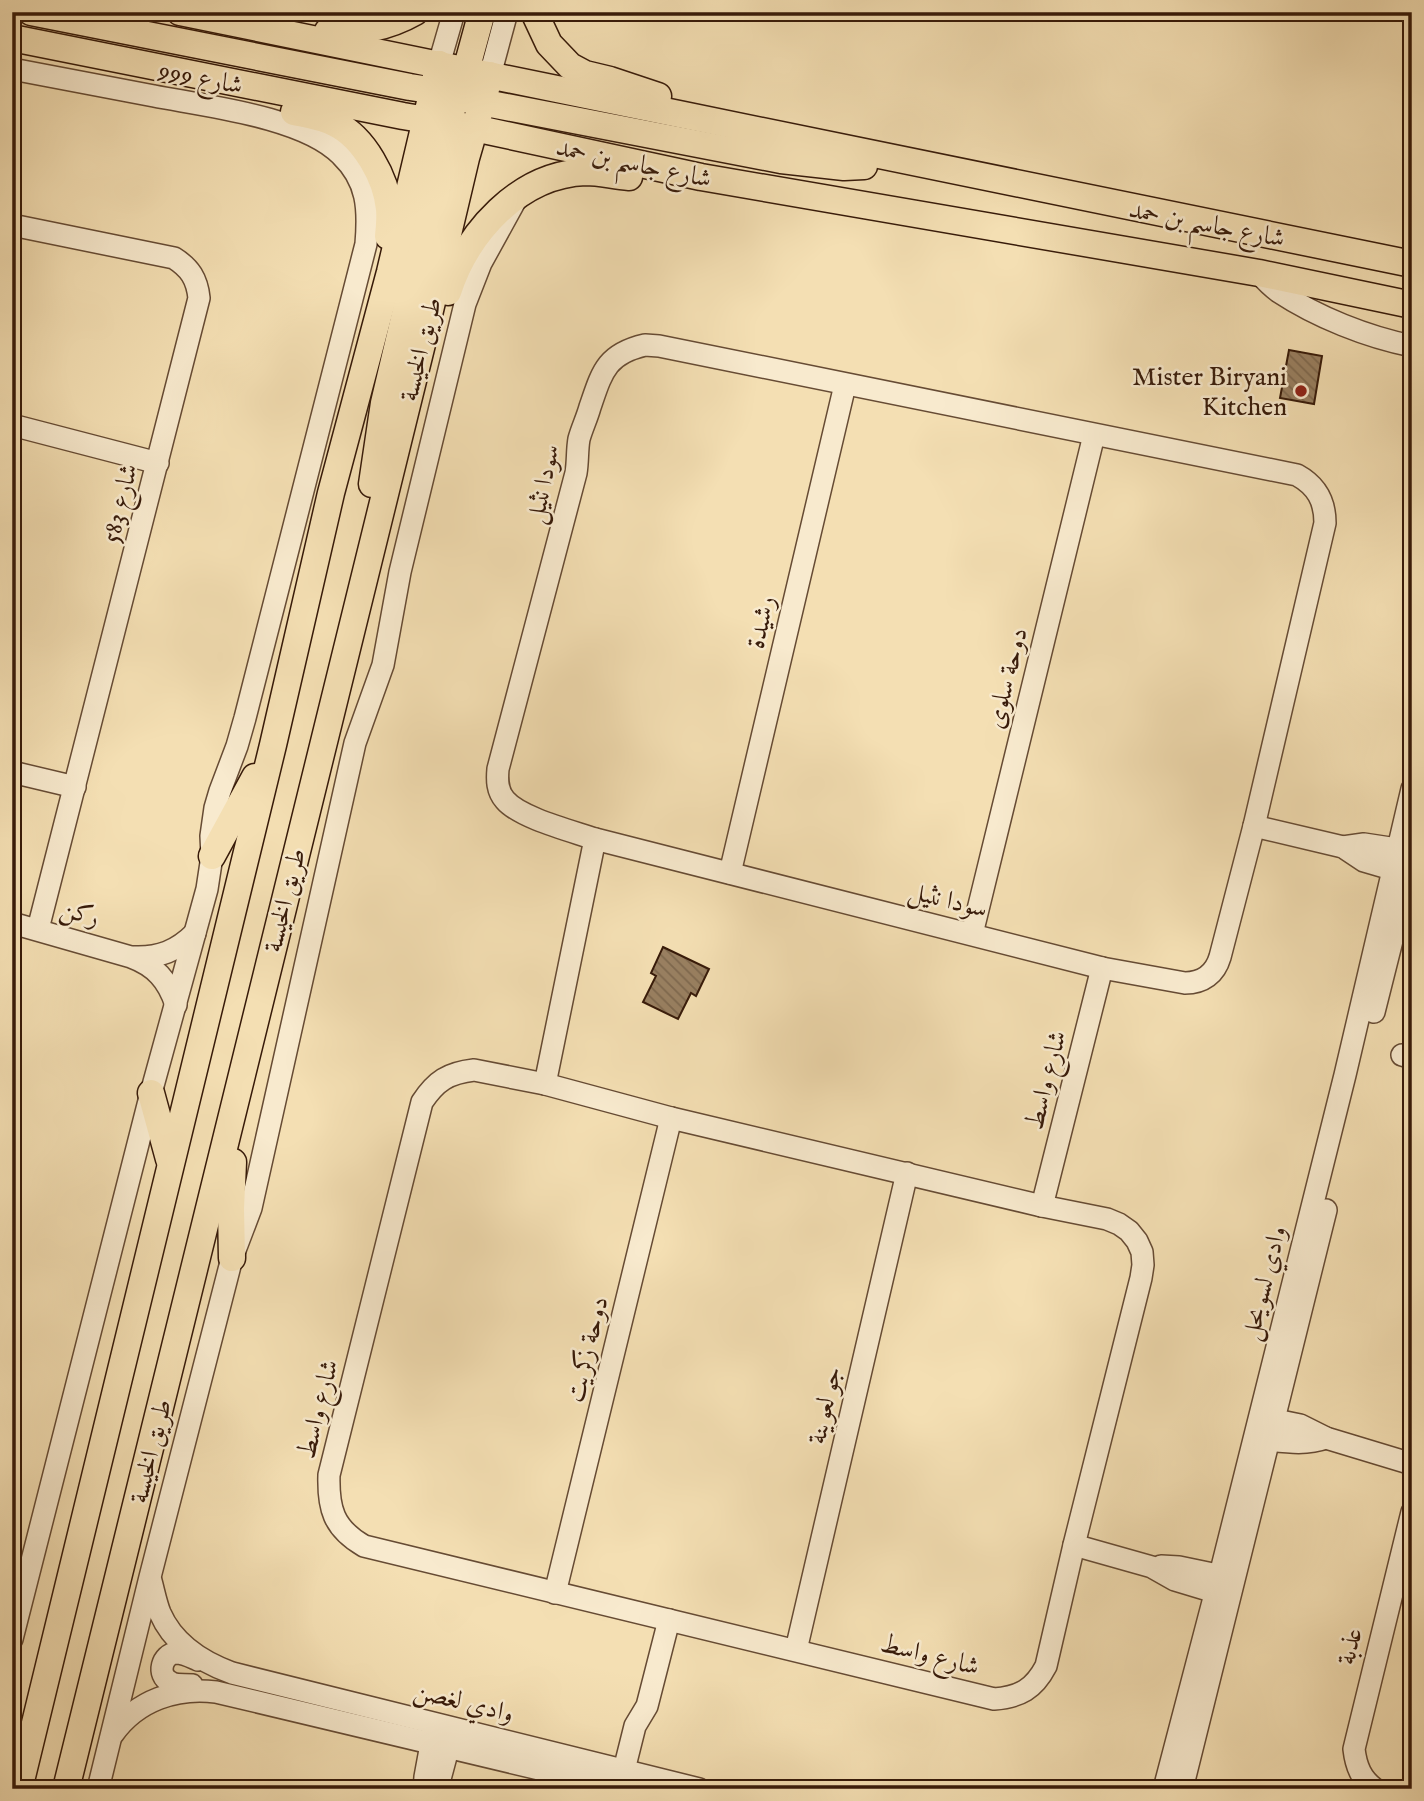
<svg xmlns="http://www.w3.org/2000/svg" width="1424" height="1801" font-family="'IM FELL English',Amiri,serif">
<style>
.building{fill:url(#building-back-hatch);stroke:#371a09;stroke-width:2}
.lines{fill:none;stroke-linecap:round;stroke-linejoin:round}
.minor-casing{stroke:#664b34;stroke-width:24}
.major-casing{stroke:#371a09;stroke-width:29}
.minor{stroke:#f8eace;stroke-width:21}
.major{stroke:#f4dfb3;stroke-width:26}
.poi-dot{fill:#8f2418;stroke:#f8eace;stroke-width:2.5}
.labels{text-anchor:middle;stroke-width:5;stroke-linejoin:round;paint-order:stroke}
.street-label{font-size:26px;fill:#371a09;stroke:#f8eace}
.poi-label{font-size:26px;fill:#371a09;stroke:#f8eace;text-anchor:end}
</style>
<defs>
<pattern id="building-back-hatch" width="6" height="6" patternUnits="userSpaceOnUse" patternTransform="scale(1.75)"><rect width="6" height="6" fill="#998061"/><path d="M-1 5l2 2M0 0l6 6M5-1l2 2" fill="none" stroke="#7e684e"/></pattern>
</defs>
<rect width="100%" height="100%" fill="#f4dfb3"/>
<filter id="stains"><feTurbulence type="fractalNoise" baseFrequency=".00286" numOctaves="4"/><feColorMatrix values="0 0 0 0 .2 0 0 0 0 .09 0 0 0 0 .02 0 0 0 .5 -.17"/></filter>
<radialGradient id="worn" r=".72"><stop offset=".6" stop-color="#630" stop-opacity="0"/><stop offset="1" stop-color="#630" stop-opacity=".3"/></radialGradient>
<g class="building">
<path d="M1289,350L1322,356L1314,404L1280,398Z"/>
<path d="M663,947L709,969L696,996L691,993L678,1019L643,1002L656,976L651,973Z"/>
</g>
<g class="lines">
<defs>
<g id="minor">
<path d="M439,64L454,12"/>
<path d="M12,69C60,78 107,87 154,96C206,106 304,117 341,155C368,181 369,209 366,244L245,718L237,746L220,791L215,808L211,836L212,856L207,889L151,1093L12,1639"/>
<path d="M490,75L507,12"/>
<path d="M12,225L174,258C190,268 197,279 199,298L38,929"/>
<path d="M1259,273C1265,280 1272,287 1279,292C1317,317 1367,337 1412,346"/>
<path d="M645,345L659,346L1297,475C1317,486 1325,501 1325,523L1254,826L1220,957C1215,974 1203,983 1185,983L1102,968L595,839C572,831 520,818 505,800C497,791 497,780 498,769L576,473C578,461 577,450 579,439C582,428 587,418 590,407C602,372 606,354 645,345Z"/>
<path d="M12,425L158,463"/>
<path d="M12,772L75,787"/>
<path d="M1254,826L1343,847L1364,861L1405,873"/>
<path d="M1343,847L1364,844L1410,851"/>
<path d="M730,873L845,385"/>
<path d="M12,923L131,957C155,966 168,980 176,1005"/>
<path d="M972,934L1094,435"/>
<path d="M134,957C159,958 177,951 195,933"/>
<path d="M1374,1012L1412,861"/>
<path d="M1402,1055L1412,1058"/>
<path d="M474,1070L545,1084L671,1118L1042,1206L1107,1219L1119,1224L1129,1231L1137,1241L1142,1252L1143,1265L1141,1278L1074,1545L1046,1666C1034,1689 1020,1697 994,1699L364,1546C333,1528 328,1508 329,1475L422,1102C436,1081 448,1073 474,1070Z"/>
<path d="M545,1084L595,839"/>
<path d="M1042,1206L1102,968"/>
<path d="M1261,1417L1300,1425L1326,1438L1412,1464"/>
<path d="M1259,1439C1281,1441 1304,1446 1326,1438"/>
<path d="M1074,1545L1152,1567L1175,1580L1228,1596"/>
<path d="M1161,1566L1179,1567L1232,1578"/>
<path d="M151,1581C154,1592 156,1603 160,1613C173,1643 202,1662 232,1673L699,1789"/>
<path d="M555,1593L671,1118"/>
<path d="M796,1650L907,1173"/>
<path d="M192,1685C185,1684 176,1686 170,1682C156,1675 162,1654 176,1653C184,1653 191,1657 198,1660"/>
<path d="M113,1734C137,1700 177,1687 216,1692L623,1789"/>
<path d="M621,1782L635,1726L647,1706L669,1620"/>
<path d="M98,1789L150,1577L232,1258L251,1208L355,743L383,665L400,572L465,304L481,263L514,203"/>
<path d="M424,1789L425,1777L434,1728"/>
<path d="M435,1789L440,1779L452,1734"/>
<path d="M1164,1789L1220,1575L1345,1075L1412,789"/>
<path d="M1182,1789L1326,1210"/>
<path d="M1375,1789C1361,1779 1356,1766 1354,1749L1412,1512"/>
</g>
<g id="major">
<path d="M31,12L410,87L449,93"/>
<path d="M180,12C591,94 1001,183 1412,264"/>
<path d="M534,12L549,44L570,66L585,74L610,80L658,96"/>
<path d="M328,31C360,32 387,28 415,12"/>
<path d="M12,38L403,116L474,128L701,177L1259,273L1412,305"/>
<path d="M462,85L482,12"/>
<path d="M465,99L781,160L844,167L864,166"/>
<path d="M294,112C308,115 323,117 336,124C364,138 386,178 389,209C390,218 389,227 388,236"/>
<path d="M448,292C467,233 519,174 586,172C600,172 614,176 629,177"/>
<path d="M372,484L384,403L450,124C453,100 458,83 439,64"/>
<path d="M212,856L255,777"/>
<path d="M151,1093L169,1159"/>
<path d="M232,1258L231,1209L233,1162"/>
<path d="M19,1789L273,745L331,493L390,272L439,64"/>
<path d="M66,1789L423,340L466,158L490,75"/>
</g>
</defs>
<use href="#minor" class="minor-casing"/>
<use href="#major" class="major-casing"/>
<use href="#minor" class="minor"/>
<use href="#major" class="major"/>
</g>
<circle class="poi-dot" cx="1301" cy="391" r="7"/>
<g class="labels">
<g class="street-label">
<text transform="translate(201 77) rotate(11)" y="9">شارع 999</text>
<text transform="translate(634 162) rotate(12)" y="9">شارع جاسم بن حمد</text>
<text transform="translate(1207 223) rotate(11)" y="9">شارع جاسم بن حمد</text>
<text transform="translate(420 349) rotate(-76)" y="9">طريق الخيسة</text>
<text transform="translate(542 484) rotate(-78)" y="9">سودا نثيل</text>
<text transform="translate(119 503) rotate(-76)" y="9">شارع 583</text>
<text transform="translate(760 622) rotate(-77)" y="9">رشيدة</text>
<text transform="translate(1006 678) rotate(-76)" y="9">دوحة سلوى</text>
<text transform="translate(948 899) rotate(14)" y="9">سودا نثيل</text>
<text transform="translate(284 900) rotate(-76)" y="9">طريق الخيسة</text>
<text transform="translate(80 912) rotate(16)" y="9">ركن</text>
<text transform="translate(1045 1080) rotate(-76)" y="9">شارع واسط</text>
<text transform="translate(1263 1283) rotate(-76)" y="9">وادي لسويحل</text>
<text transform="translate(586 1349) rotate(-76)" y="9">دوحة زكريت</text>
<text transform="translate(824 1405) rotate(-77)" y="9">جو لعوينة</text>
<text transform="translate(317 1409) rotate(-76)" y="9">شارع واسط</text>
<text transform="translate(150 1451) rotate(-76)" y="9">طريق الخيسة</text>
<text transform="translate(1349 1646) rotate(-76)" y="9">عذبة</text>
<text transform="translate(930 1654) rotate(14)" y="9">شارع واسط</text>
<text transform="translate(464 1701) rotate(14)" y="9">وادي لغصن</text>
</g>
<g class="poi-label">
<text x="1287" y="385">Mister Biryani<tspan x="1287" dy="30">Kitchen</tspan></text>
</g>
</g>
<rect width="1424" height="1801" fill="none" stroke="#f4dfb3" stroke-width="42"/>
<rect x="14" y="14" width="1396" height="1773" fill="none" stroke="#371a09" stroke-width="3.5"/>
<rect x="21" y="21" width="1382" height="1759" fill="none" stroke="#371a09" stroke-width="2"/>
<rect width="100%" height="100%" filter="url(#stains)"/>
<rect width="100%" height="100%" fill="url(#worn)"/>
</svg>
